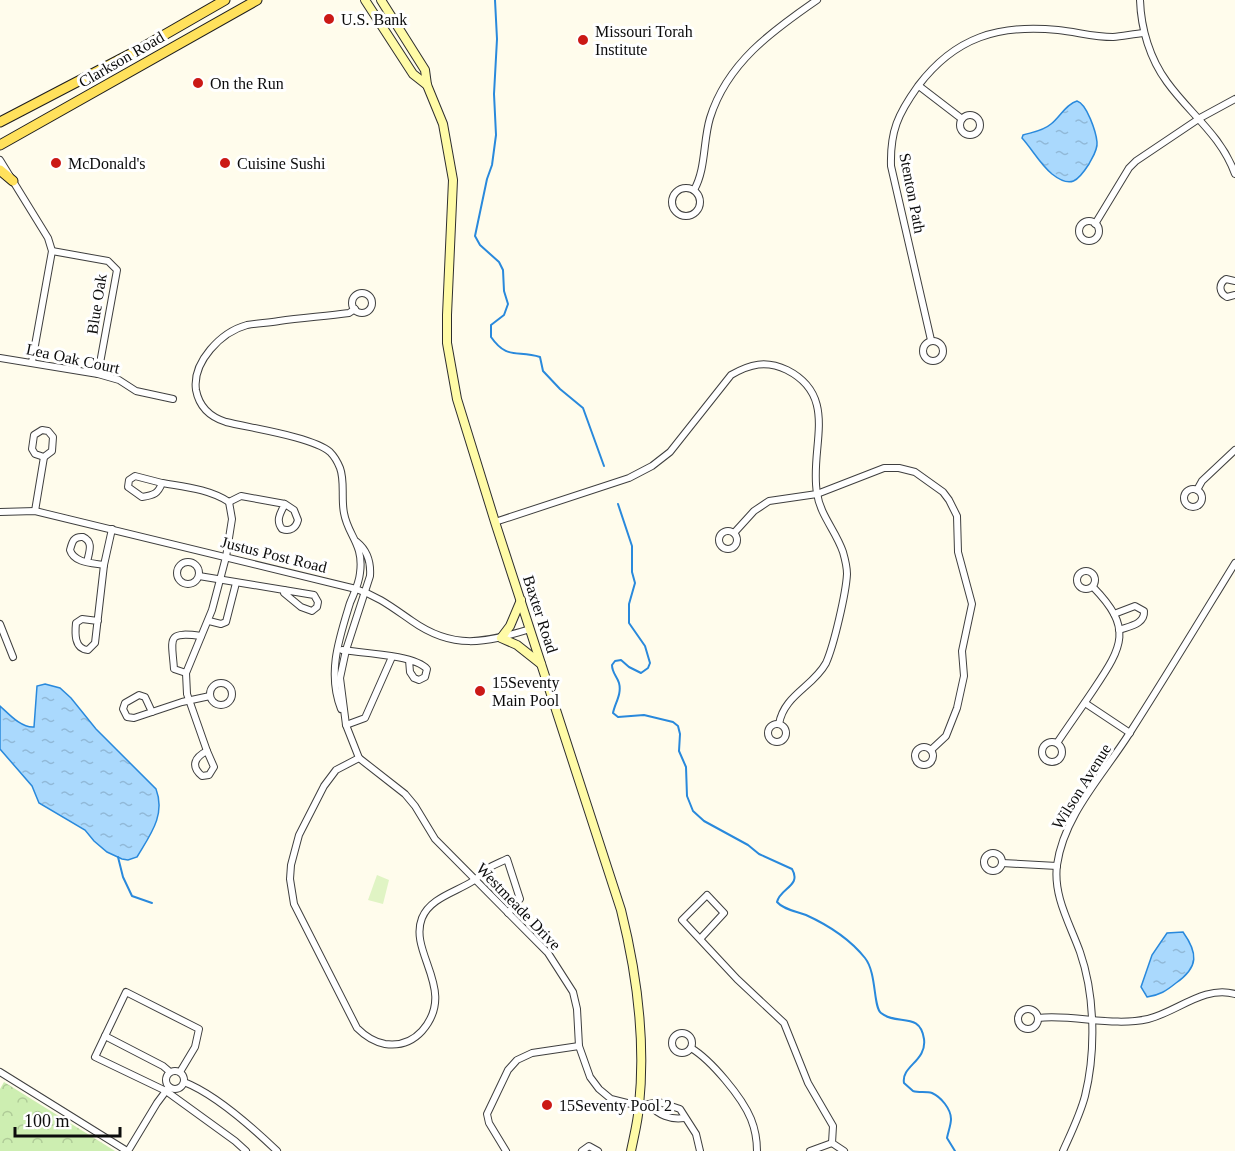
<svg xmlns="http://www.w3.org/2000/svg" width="1235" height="1151" font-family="'Times New Roman',serif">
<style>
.park{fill:url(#park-crowns)}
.pitch{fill:#e0f4c4}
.water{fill:url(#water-ripples);stroke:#2989dc;stroke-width:1.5}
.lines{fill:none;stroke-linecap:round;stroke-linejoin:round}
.stream{stroke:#2989dc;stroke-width:2}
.street-casing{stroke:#3f3f3f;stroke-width:8}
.secondary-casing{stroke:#2e2e2e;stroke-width:10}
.primary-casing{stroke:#1d1d1d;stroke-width:11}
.street{stroke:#fff;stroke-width:6}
.secondary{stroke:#fffba7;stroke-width:8}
.primary{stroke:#ffe15c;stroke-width:9}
.poi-dot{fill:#cb1916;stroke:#fff;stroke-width:2}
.labels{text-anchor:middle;stroke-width:6;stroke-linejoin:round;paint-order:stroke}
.poi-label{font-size:16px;fill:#0c0c0c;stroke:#fff;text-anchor:start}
.street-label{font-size:16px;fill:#0c0c0c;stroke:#fff}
</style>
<defs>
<pattern id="park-crowns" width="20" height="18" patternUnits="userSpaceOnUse" patternTransform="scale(1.5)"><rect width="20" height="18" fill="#cdeeb1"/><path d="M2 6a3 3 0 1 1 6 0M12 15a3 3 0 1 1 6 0" fill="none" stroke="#afcb97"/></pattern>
<pattern id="water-ripples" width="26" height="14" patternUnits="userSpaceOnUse" patternTransform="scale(1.5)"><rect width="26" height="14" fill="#aad9fd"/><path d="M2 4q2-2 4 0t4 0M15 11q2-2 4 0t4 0" fill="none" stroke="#91b9d8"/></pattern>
</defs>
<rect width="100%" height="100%" fill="#fffcec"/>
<path class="park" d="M4,1082L115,1151H0V1089Z"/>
<path class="pitch" d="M377,875L389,880L383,904L368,900Z"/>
<g class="water">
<path d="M1077,101C1087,104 1096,132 1097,142C1098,150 1092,158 1089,164C1078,181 1071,189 1052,174C1040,164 1032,149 1022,138L1023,135C1033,132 1043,131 1051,124C1060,117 1066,104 1077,101Z"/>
<path d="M45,684L60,688L71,698L96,729L156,789C166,815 150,835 137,857L128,860L122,859L107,852L94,841L85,830L39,803L32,786L0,749V706C9,714 21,728 34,727L37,686Z"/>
<path d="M1183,932C1198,953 1199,967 1176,983C1166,991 1160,995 1147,997L1141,987L1152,955L1167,933Z"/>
</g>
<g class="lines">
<g class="stream">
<path d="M495,0L497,39L494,94L496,135L492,165L487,179L475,236L480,245L499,262L503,270L504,291L508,304L504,315L491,325V337C507,360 517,350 540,357L543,371L560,389L583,408L604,466"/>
<path d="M618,504L632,546V572L635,583L629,604V623L645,646L650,663L648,668L641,673L629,667L621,660L615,661L612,665C612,673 617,676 619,683C622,694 615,703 613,713L618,717L644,715L673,722L678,726L680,734L679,751L686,767L687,796L693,811L704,821L748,845L759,854L792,869C802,886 780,888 777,902C784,910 796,911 806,915C828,925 849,938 865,958C877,973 873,1007 881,1013C897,1026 920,1011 924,1039C927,1061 901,1066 904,1083L913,1091C919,1093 926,1091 932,1093C941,1097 951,1109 951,1119C951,1125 948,1132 947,1138L955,1151"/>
<path d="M118,857L123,877L132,896L152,903"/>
</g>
<defs>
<g id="street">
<path d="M1140,0C1141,29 1150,59 1167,82C1190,114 1221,135 1235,174"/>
<path d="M919,86L962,119"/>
<circle cx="970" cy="125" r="10"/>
<path d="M0,160L48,238L52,251L32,362"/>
<circle cx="686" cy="202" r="14"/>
<path d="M694,190C706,169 703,141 710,118C727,63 772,31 817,0"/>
<circle cx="1089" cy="231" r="10"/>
<path d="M1095,224L1129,168L1136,161L1200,118L1235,99"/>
<path d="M52,251L108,261L117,270L98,374"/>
<path d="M1235,281L1226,279C1218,284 1219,293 1227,297L1235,295"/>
<circle cx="362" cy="303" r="10"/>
<path d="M931,340L891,166C890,131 898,114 918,86C955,37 999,24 1058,30C1077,32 1094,37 1113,37C1123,36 1134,34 1144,33"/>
<circle cx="933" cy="351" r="10"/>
<path d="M0,358L98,374L119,380L136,391L173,399"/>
<path d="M42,430L48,431L53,437L52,451L44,457L35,454L32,449L34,435Z"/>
<path d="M135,476L162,483C158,494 154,495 142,497L128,487L129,480Z"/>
<path d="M162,483C185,487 209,489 229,502L241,496L285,504L294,510L298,520C296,528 290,532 282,529C275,520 281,512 285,504"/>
<circle cx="1193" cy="498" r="9"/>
<path d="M1197,490L1202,481L1235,450"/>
<path d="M35,511L44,457"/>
<path d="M0,512L35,511L356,589C378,596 393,608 412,621C453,650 485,643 530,629"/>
<path d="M495,522L629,478L652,466L670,452L731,375C750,364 766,360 787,370C840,397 809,448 817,493C820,515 836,531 843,552C845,559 847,566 847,574C846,593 834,645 826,663C813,687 784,695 779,724"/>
<circle cx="728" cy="540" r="9"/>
<path d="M734,533L754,511L769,501L817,494L884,468H899L915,472L943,492L949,500L957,516L958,552L972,604L962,651L964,676L957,708L946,736L931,750"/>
<path d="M357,542C368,551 371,562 370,576L346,650L340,678L346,725L359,758L405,794L415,806L435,839L548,953L573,992L577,1009L579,1046L590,1077L599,1089L611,1099L639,1106L659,1102L680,1109L696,1134L700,1151"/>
<path d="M87,562C89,552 94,542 83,537C73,536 72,543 70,550C74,563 92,563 104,565"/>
<circle cx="188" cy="573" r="11"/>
<circle cx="1086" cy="580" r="9"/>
<path d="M199,576L284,590"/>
<path d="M284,590L314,595L318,602L317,607L312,611L301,607L284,593Z"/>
<path d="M1114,614L1135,606L1144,611C1145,624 1130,626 1119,630"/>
<path d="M98,621L82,619L76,623C75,633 74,649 88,650L95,643L104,565L112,529"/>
<path d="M209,621L221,624L226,622L236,583"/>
<path d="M0,624L13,657"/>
<path d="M342,650C362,653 415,655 427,669L425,677L419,680L414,678L410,672L409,660"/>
<path d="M186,673L174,669C172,639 165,631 201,636"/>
<circle cx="221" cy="694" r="11"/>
<path d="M139,695L145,697L152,712L134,718L127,717L123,709L125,703Z"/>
<path d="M1085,703L1130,733"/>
<path d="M341,709C327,673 339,639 350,603C354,593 359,584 360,573C364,544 348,536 344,513C341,498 345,481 340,468C338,463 334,456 330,452C313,437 250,428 226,422C210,417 199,406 196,390C192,362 221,332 247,325C257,323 269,323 279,321C302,318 325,316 349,313L355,309"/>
<path d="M152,712L182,702L210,696"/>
<circle cx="777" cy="733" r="9"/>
<path d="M346,725L365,718L392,657"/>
<circle cx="1052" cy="752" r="10"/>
<path d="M1057,743C1069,725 1082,707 1094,689C1123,646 1133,628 1093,587"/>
<circle cx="924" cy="756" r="9"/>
<path d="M207,751L187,694L186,673L212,610L226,557L232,519L229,502"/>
<path d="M207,751L214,767L209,775L202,776C190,766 195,757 207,751Z"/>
<path d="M359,758L336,770L324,786L299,835L291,865L290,879L294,904L357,1028C365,1036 374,1042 385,1044C399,1046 412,1042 422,1031C458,990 408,953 422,918C430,898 456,892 473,881C478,878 482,873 487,869C493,865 501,862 507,859L520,899L508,913"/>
<circle cx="993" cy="862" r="9"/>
<path d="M1002,863L1057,866"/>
<path d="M700,939L724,913L707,895L682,920L737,979L784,1023L808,1083L833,1126L832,1143L844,1151"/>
<circle cx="1028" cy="1019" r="10"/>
<path d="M1038,1018C1074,1014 1112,1027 1148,1019C1177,1012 1204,985 1235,994"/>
<circle cx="682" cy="1043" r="10"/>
<path d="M105,1036L95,1057L166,1091L235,1141L246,1151"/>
<path d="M691,1048C711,1060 742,1097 751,1119C755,1129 757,1140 757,1151"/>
<circle cx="175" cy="1080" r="9"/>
<path d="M0,1072L127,1151"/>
<path d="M170,1072L163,1066L105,1036L126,992L199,1029L195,1047L180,1072"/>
<path d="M184,1082C215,1094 253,1128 277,1151"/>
<path d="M650,1105C658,1115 671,1120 684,1118"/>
<path d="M128,1151L157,1103L169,1087"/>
<path d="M506,1151L489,1123L487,1114L508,1070L517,1060L532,1053L579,1046"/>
<path d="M582,1151L589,1146L598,1151"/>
<path d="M810,1151L832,1143"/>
<path d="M1063,1151C1071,1133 1080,1115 1085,1096C1096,1051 1095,995 1080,952C1070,924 1053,896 1057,865C1064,815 1103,775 1129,734C1165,678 1200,620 1235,563"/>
</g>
<g id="secondary">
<path d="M365,0L413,74L427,85"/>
<path d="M381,0L425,70L427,85L443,124L453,180L447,315V343L457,399L495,522L621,910C637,974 646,1039 639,1106C638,1121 634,1136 631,1151"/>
<path d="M521,600L510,626L501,638L517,645L541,664"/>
</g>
<g id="primary">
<path d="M0,122L138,50L225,0"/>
<path d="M0,145L257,0"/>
<path d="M0,170L13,181"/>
</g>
</defs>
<use href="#street" class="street-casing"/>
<use href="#secondary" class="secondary-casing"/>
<use href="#primary" class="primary-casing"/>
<use href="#street" class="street"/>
<use href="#secondary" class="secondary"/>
<use href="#primary" class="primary"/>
</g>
<g class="poi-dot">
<circle cx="329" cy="19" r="6"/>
<circle cx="583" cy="40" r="6"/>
<circle cx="198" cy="83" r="6"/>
<circle cx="56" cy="163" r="6"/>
<circle cx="225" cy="163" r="6"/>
<circle cx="480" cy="691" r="6"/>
<circle cx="547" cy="1105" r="6"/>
</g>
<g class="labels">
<g class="poi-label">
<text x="341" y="25">U.S. Bank</text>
<text x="595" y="37">Missouri Torah<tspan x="595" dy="18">Institute</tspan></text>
<text x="210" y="89">On the Run</text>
<text x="68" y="169">McDonald's</text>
<text x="237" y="169">Cuisine Sushi</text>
<text x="492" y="688">15Seventy<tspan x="492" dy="18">Main Pool</tspan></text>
<text x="559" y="1111">15Seventy Pool 2</text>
</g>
<g class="street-label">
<text transform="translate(121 59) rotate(-30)" y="6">Clarkson Road</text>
<text transform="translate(913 193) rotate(79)" y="6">Stenton Path</text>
<text transform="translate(96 304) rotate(-81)" y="6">Blue Oak</text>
<text transform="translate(73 358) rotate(12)" y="6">Lea Oak Court</text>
<text transform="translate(274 554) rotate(14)" y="6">Justus Post Road</text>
<text transform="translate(541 614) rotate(72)" y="6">Baxter Road</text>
<text transform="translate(1081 786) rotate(-58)" y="6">Wilson Avenue</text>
<text transform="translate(519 906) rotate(46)" y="6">Westmeade Drive</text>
</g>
</g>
<path d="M15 1127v9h105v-9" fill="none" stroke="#0c0c0c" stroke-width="3"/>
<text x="24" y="1127" font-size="18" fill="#0c0c0c" stroke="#ffffff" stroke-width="4.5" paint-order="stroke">100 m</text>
</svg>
